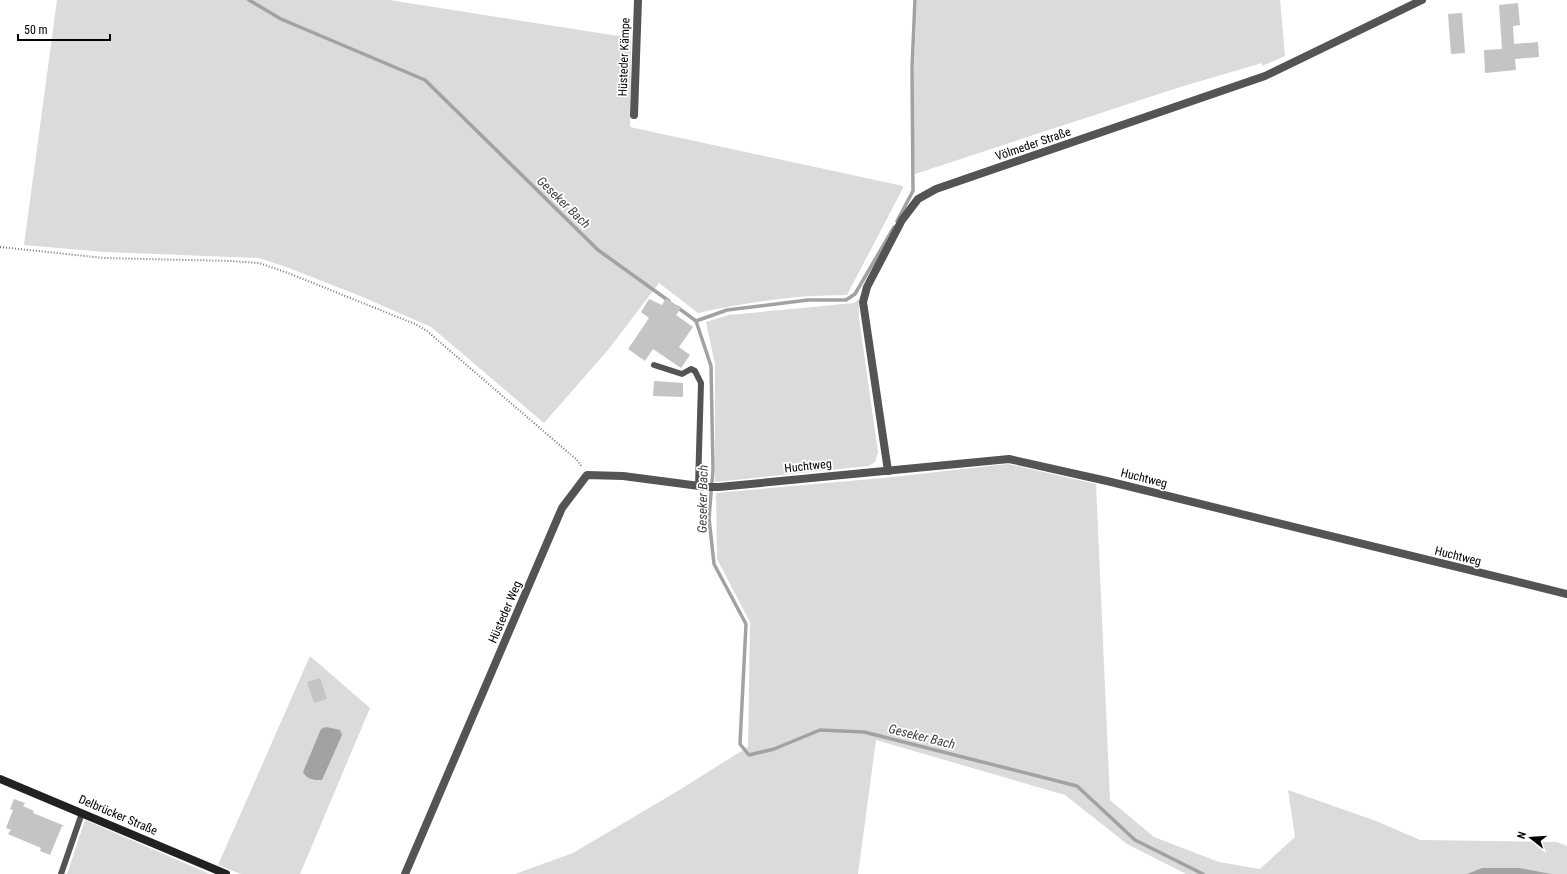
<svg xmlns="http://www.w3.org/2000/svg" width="1567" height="874" font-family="'Roboto Condensed',sans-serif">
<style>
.green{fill:#dbdbdb}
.water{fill:#a2a2a2}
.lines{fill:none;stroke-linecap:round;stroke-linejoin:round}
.stream{stroke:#a2a2a2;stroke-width:3.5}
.building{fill:#c4c4c4}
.path{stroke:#767676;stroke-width:2;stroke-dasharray:1 2;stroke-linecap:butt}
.lane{stroke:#545454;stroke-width:6}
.street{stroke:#545454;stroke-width:8}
.secondary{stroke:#212121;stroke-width:8}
.labels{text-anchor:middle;stroke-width:3.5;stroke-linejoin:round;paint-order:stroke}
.street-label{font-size:12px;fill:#000;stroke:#fff}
.water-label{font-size:13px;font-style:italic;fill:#434343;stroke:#fff}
</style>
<rect width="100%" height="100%" fill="#fff"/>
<g class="green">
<path d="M57,0H389L631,38L630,127L903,186V188L847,295C796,295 747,302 698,313L659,283L608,350L544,423L431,327L365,298L289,268L259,258L105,252L24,245Z"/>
<path d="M917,0H1280L1285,56L1262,66V63L1177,88L915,174L913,131L914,67Z"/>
<path d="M859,299V318L878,452L875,462L869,466L715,482V364L706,322L729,315L854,303Z"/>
<path d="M1008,464L1096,484L1110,800L1154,837L1219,862L1260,869L1295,837L1288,790L1376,821L1420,840L1557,842L1567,846V874H1186L1127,844L1065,795L876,740L858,874H515L573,853L676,792L748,747L750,622L717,559L716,493L883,478Z"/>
<path d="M310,656L370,708L300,874H241L218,865Z"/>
<path d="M85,820L210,874H67Z"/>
</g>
<g class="water">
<path d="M326,727L340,730L342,735L322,780C313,780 308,780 303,772L321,729Z"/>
<path d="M1482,868H1519L1552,874H1467Z"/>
</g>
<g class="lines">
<g class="stream">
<path d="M249,0L281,19L425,80L598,250L669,301"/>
<path d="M897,221L913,191L912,68L915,0"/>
<path d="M677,307L696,321L711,366L713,470L709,518L714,564L746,624L740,744L749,755L774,749L820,730L864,732L1077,786L1135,840L1203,874"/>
<path d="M696,321L727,310L808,300H846L855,294L894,227"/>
</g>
</g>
<g class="building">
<path d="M1518,3L1520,25L1513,26L1514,44L1538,42L1539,57L1515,59L1516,70L1485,73L1484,50L1502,49L1499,5Z"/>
<path d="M1462,13L1465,53L1451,54L1448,14Z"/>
<path d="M666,298L681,308L676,315L693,327L679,347L690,355L681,368L653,349L645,361L628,349L649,318L641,312L649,299L662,305Z"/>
<path d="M654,381L683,383V397L653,396Z"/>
<path d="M320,678L327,699L314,703L307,682Z"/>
<path d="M14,799L25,803L23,806L34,811L33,813L65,826H62L50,855L40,851L41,848L8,834L11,830L6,828L13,810L10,809Z"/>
</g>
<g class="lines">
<path class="path" d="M0,247L104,258L231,261L259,263L288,273L415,324L427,331L577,460L582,467"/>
<g class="lane">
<path d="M654,365L682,374L691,369L695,371L701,383L698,486"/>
<path d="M61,874L82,813"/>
</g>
<g class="street">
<path d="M634,115L638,0"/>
<path d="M888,471L863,302L867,287L902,220L918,199L936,189L1265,76L1422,0"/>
<path d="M405,874L562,508L587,475L623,476L707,487H719L1009,459L1107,481L1567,594"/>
</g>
<path class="secondary" d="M0,779L226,874"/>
</g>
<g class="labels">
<g class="street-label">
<text transform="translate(624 57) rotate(-88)" y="4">Hüsteder Kämpe</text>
<text transform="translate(1033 144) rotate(-19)" y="4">Völmeder Straße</text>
<text transform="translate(808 466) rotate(-6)" y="4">Huchtweg</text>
<text transform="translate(1144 478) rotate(14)" y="4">Huchtweg</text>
<text transform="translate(1458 556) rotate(14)" y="4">Huchtweg</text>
<text transform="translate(505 612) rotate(-67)" y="4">Hüsteder Weg</text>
<text transform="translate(118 815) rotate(23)" y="4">Delbrücker Straße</text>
</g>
<g class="water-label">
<text transform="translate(564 202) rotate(44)" y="5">Geseker Bach</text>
<text transform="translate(702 499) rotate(-89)" y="5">Geseker Bach</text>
<text transform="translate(922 736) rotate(14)" y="5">Geseker Bach</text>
</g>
</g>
<g transform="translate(1531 838) rotate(287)" stroke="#ffffff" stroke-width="3" paint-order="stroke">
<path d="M0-3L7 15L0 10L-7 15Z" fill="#000000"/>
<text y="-6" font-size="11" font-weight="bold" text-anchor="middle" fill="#000000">N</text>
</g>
<path d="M18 34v6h92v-6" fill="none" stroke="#000000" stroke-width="2"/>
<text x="24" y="34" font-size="12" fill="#000000" stroke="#ffffff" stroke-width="3" paint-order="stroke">50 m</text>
</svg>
